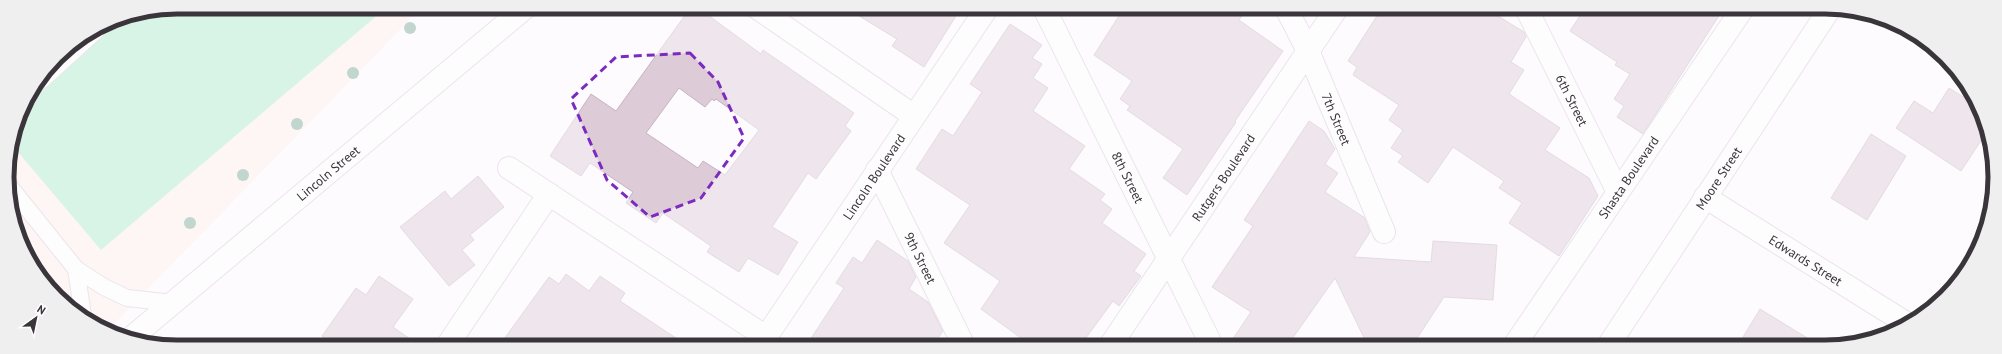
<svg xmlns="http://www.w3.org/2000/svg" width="2002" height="354" font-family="'PT Sans',sans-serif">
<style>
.commercial{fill:#feeeea}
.green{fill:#acebc9}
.building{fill:#ddcbd7;stroke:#c5b4c0;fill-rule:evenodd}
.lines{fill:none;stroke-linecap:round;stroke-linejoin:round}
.service-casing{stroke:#d5c8d7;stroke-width:18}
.minor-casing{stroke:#d5c8d7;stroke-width:24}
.tertiary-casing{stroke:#d5c8d7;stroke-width:24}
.service{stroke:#fff;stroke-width:16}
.minor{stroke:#fff;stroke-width:22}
.tertiary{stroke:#fff;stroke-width:22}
.tree{fill:#77a897}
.marked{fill:none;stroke:#7b2cbf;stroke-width:3;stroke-dasharray:8 5;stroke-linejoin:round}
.labels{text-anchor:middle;stroke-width:4;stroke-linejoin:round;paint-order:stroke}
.street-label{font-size:13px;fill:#3a353b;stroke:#fff}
.rim{fill:none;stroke:#3a353b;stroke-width:5}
</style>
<rect width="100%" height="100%" fill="#fdfbfe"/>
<path class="commercial" d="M177,7H422L107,331L102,329L49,289L16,231L7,166L20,112L112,20Z"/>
<path class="green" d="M177,7H387L101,250L12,145L20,112L57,57L112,20Z"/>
<g class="building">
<path d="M691,7H697L761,54L763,50L854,113L845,126L851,131L816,179L808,173L772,227L798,242L778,275L748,258L739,272L707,252L711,246L663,213L656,223L626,203L633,192L590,163L581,176L550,156L591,94L616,111ZM679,88L705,107L712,99L714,101L716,99L759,130L725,175L703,161L698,168L646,133Z"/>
<path d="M846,8H961L924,67L892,46L897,39Z"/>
<path d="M1124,8H1247L1239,20L1283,51L1235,121L1236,122L1187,195L1163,178L1183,149L1127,110L1130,106L1120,99L1132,81L1094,55Z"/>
<path d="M1382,8H1485L1524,32L1526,37L1511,62L1524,70L1509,94L1560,128L1545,150L1589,178L1598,196L1559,256L1509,223L1522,203L1499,188L1504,181L1453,147L1428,183L1398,162L1403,156L1391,148L1403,130L1389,120L1399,105L1353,75L1357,67L1348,61Z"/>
<path d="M1585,8H1724L1643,134L1617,117L1624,106L1614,99L1630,74L1615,65L1617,62L1570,31Z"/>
<path d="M1010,24L1042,45L1032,58L1042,64L1033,78L1048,88L1033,111L1085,146L1069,169L1105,194L1100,200L1112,209L1102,223L1146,254L1134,271L1141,276L1119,306L1113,301L1080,346H1032L981,309L1000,281L944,243L970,205L916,169L942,129L953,136L982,92L970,84Z"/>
<path d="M1949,88L1976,105L1988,130L1961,171L1896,128L1914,101L1933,113Z"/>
<path d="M1309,121L1324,131L1335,149L1325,164L1338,173L1325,192L1365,218L1370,232L1354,257L1431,262L1433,241L1497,245L1493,300L1444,297L1412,346H1368L1335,278L1287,346H1228L1251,312L1212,287L1253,226L1244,220Z"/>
<path d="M1871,134L1906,156L1867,220L1831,198Z"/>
<path d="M478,176L504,207L470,235L474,240L462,250L475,265L449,286L400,227L445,191L451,199Z"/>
<path d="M877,240L908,261L916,277L909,289L928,302L943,331L933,346H806L844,288L836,283L853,257L862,263Z"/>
<path d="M566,274L589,291L600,276L625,293L620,301L688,346H499L549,277L559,284Z"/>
<path d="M379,276L413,299L393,327L420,346H336L322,336L356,288L366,295Z"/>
<path d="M1760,309L1822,347H1737Z"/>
</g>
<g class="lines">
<defs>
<g id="service">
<path d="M42,80L97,30"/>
<path d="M10,187L76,269L104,287L127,298L173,303"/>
<path d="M76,269L83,315"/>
</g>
<g id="minor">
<path d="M756,7L914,116"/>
<path id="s1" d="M1044,8L1212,346"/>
<path id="s2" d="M1286,8L1308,51L1384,232"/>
<path id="s3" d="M1526,8L1618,192"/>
<path d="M509,168L766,337"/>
<path id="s4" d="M877,170L964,346"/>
<path id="s5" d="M1705,197L1906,323"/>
<path d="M447,346L549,194"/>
<path id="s6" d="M760,346L987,8"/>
<path id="s7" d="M1110,346L1337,8"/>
<path id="s8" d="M1514,346L1743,8"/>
<path id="s9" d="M1608,346L1829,10"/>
</g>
<g id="tertiary">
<path id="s10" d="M131,338L526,7"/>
</g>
</defs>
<use href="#service" class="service-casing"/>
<use href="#minor" class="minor-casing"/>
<use href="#tertiary" class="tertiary-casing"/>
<use href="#service" class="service"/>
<use href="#minor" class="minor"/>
<use href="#tertiary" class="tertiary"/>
</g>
<g class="tree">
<circle cx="410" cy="28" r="6"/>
<circle cx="353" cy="73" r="6"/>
<circle cx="297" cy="124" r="6"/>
<circle cx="243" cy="175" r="6"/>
<circle cx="190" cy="223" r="6"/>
</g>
<path d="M0 0H2002V354H0ZM690,53L718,82L744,138L701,198L650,217L607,180L571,99L616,57Z" fill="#fdfbfe" fill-opacity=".55" fill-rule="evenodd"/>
<path class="marked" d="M690,53L718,82L744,138L701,198L650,217L607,180L571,99L616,57Z"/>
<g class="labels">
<g class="street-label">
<text dy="5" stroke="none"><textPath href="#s3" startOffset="103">6th Street</textPath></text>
<text dy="5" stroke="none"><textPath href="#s2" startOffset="122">7th Street</textPath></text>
<text dy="5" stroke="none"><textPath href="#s10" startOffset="257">Lincoln Street</textPath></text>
<text dy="5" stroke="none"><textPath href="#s6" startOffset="204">Lincoln Boulevard</textPath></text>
<text dy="5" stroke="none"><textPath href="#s1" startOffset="189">8th Street</textPath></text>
<text dy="5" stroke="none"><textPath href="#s7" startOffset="203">Rutgers Boulevard</textPath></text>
<text dy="5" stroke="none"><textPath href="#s8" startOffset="204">Shasta Boulevard</textPath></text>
<text dy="5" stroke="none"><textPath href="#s9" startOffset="201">Moore Street</textPath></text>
<text dy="5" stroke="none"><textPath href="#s4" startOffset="98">9th Street</textPath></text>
<text dy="5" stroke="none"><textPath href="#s5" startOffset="119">Edwards Street</textPath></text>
</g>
</g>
<path d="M0 0H2002V354H0ZM177 14H1825A163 163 0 0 1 1988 177V177A163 163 0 0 1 1825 340H177A163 163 0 0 1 14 177V177A163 163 0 0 1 177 14Z" fill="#efefef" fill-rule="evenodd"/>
<path class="rim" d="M177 14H1825A163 163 0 0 1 1988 177V177A163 163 0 0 1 1825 340H177A163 163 0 0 1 14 177V177A163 163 0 0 1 177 14Z"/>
<g transform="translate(36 318) rotate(33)" stroke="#ffffff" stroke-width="3" paint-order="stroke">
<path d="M0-3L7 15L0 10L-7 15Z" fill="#3a353b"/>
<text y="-6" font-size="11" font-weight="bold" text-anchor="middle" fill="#3a353b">N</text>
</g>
</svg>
